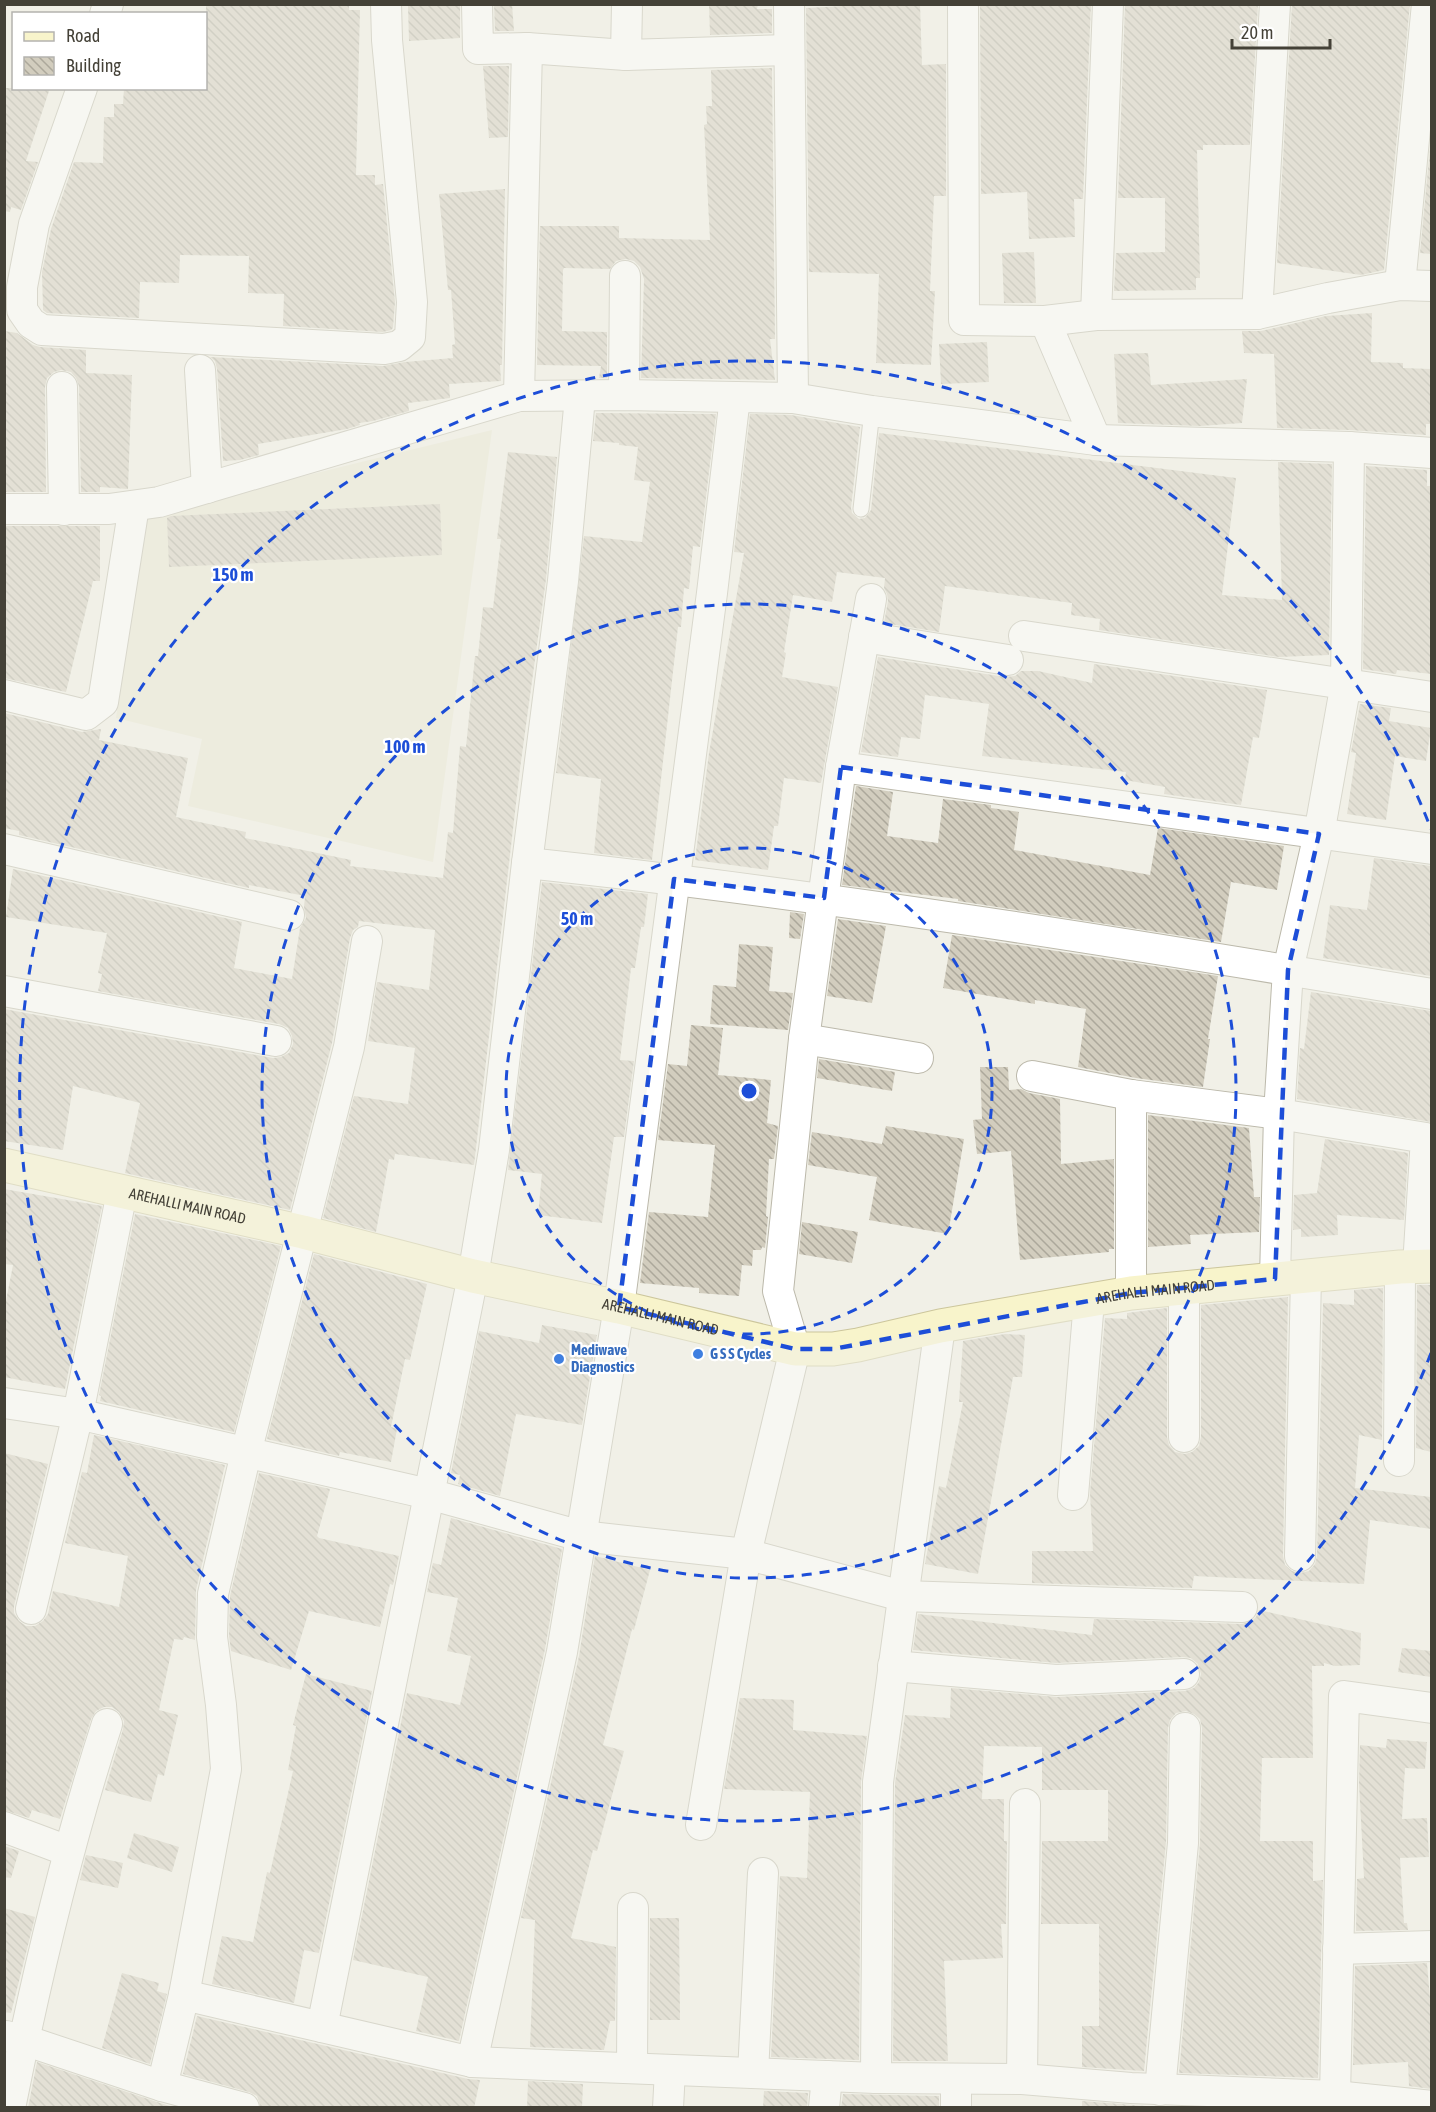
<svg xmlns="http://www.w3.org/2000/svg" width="1436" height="2112" font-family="'Asap Condensed',sans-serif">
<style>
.education{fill:#e9e6d3}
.building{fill:url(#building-back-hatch)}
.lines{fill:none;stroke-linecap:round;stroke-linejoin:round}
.lane-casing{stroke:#bcb9ab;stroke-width:17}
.street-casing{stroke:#bcb9ab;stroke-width:32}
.secondary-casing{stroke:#ccc69c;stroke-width:35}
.lane{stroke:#fff;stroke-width:15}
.street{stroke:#fff;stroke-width:30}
.secondary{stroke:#f8f4cb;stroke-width:33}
.marked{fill:none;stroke:#1d4ed8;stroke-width:4.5;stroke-dasharray:12 8;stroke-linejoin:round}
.ring{fill:none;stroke:#1d4ed8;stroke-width:3;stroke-dasharray:10 8}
.shop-dot{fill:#3f7fe0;stroke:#fff;stroke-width:2}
.labels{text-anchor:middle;stroke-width:4.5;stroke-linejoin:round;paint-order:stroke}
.street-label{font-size:15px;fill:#444137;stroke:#fff}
.shop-label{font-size:15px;font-weight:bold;fill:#366cbe;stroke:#fff;text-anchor:start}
.centre{fill:#1d4ed8;stroke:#fff;stroke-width:3}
.ring-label{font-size:18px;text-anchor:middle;font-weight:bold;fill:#1d4ed8;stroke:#fff;stroke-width:4.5;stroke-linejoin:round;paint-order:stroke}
</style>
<defs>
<pattern id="building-back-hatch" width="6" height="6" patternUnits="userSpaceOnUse" patternTransform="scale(1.5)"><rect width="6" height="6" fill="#d2cdbe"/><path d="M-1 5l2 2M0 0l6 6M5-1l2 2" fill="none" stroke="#aca89b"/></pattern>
</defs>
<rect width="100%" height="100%" fill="#f1f0e7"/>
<path class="education" d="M492,430L433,862L188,806L202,739L116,718L145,515Z"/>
<g class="building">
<path d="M206,4H349V10H360L356,175H375V185L383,184L395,302L393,328L391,330L383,332L283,326L284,294L248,293L249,256L180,255L179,283L140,282L139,318L47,313L43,310L42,272L51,229L74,162L103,163L104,117H114V104H123L124,88H206Z"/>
<path d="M433,4H460V38L409,41L408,6Z"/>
<path d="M494,4H512L514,31H495Z"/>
<path d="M709,4H758L757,9H772V33L710,35Z"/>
<path d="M882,4H920L922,65L946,64V196H934L930,291H935L931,365L876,363L879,274L809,272L806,8Z"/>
<path d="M980,4H1091L1083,199H1074L1075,237L1029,239L1027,192L981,194Z"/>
<path d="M1125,4H1258L1250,145H1203V150H1197L1200,278H1196V290L1114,291L1116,253L1165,252V198H1118Z"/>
<path d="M1292,4H1410L1384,270L1361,275L1277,263Z"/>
<path d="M483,66H509L508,137L489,138Z"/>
<path d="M772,68L775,339H770L775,380L641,378L644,279L640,267L634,261L626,259L616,261L610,269L564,268L563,270L562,331L607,332V378H599L601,366L537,365L540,226H619V238L710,240L704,125L707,124L706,106H712L711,70Z"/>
<path d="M4,88H50L26,161L38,162L21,210L11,207L10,212L4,211Z"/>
<path d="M1431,138V254L1420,253Z"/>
<path d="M505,189L502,365H500L501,381L449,384L450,398L408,403L409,411L373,421L359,423L360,425L347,429L258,444L259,455L240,460L223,461L217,369L215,361L210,357L383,366L405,362L453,358L452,345L455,344L451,290H448L439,194Z"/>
<path d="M1034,252L1036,303H1004L1002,253Z"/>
<path d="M1372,313L1371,362L1403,363V368L1431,369V424H1426V435L1349,430L1277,428L1274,354L1244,353L1242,331H1261L1326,316Z"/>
<path d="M4,331L17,333L33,345L40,347L86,350V373L132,375L128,489L100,487V492H81L79,386L76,378L71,372L61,370L54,372L47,378L45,387L46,492H4Z"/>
<path d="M987,342L989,382L941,384L939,344Z"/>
<path d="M1148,353L1151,385L1247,379L1242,423L1200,426L1118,423L1114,354Z"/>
<path d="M596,413L716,414L700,547L693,546L689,589L684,588L681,627H678L652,860L594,853L601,779L556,773L584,536L642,542L650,482L634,480L638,447L619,445V443L593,441Z"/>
<path d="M750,414L791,415L860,427L851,508L852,513L859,519L865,518L871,510L879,433L1236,478L1222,595L1282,600L1278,462L1332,464L1329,655L1279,657L1099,630L1100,619L1071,615L1072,603L945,586L939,632L884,623L888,601L887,594L884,588L885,578L837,572L832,602L793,595L784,652L786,653L782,677L838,687L821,783L784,778L778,826H774L768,870L695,860L709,753L744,553L734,552Z"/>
<path d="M508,452L557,457L546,579L520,769L474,1165L395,1154L394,1160L389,1159L376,1232L323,1218L354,1096L408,1104L415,1048L368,1041L377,982L429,990L435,930L359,921L358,927L353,930L350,938L332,1043L290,1210L125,1173L140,1103L73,1086L63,1150L4,1141V1009L273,1058L281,1057L289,1053L293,1044L292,1036L288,1028L279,1024L98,991L102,974L98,973L107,933L6,917L13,869L242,922L234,968L292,979L300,928L306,918L304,907L305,896L249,885V888L19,835V831L4,828V713L82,732L101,729L99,740L188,758L176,817L246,832L245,838L351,860L350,866L443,878L448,832L453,833L460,746L466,747L475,656H478L483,607L493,608L501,539H497Z"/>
<path d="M1366,466L1427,470V486H1431V674L1397,670L1396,674L1363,669Z"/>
<path d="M440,504L442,555L169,567L167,518L171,516Z"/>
<path d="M4,526H100V581H93L66,692L4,678Z"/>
<path d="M878,657L1005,677L1015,676L1021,671H1038L1092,683L1094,664L1267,690L1259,738L1253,737L1241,805L1164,794L1165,787L1125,780L1126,772L982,756L989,704L925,695L920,739L901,737L898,757L861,752Z"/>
<path d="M1360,704L1391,708L1389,721L1431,728L1426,761L1395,756L1386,820L1347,814L1356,753L1351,752Z"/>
<path d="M856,786L893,792L887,836L938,843L943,799L991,805V808L1019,812L1014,850L1150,875L1158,828L1284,846L1277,890L1231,882L1221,942L958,901V899L842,885Z"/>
<path d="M1374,858L1431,866V976L1323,958L1330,905L1367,910Z"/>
<path d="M542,882L648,894L644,927H641L635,968H631L620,1060L634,1061L624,1137H614L602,1223L538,1215L542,1174L508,1170Z"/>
<path d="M790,912L804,914L800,939L789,938Z"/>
<path d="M838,919L886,926L872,1003L827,996Z"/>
<path d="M952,935L1218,976L1208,1039H1210L1203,1087L1136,1078L1078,1067L1086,1009L1035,1000V1004L943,988Z"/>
<path d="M739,944L773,947L769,991L793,993L788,1030L710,1024L713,985L736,987Z"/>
<path d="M1311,992L1431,1011V1122L1297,1099L1300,1048L1304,1049Z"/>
<path d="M691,1025L723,1028L718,1075L771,1080L767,1123L778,1126L774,1159H769L766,1216L768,1217L765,1248L762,1247L761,1250H753L752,1266L742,1265L739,1296L699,1293V1288L640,1283L649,1212L708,1217L715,1145L658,1140L668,1064L687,1066Z"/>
<path d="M819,1059L895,1072L892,1091L817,1078Z"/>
<path d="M980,1067H1008L1009,1090L1021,1089L1029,1093L1060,1099L1061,1164L1114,1159V1249H1109V1252L1020,1260L1011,1151L977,1154L973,1120L982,1119Z"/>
<path d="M1148,1115L1249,1128L1254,1197H1260L1259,1232L1190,1235L1191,1244L1148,1247Z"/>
<path d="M886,1126L964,1139L948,1234L869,1220L877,1177L808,1165L812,1132L882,1144Z"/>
<path d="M1325,1139L1408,1153L1404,1220L1337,1215L1338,1235L1301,1237V1229L1293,1230L1294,1195L1317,1193Z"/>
<path d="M4,1189L102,1206L65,1389L4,1377V1311L13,1265L4,1264Z"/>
<path d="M135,1214L281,1246L234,1432L100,1401L101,1396L99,1395Z"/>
<path d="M802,1222L858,1232L852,1263L799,1254Z"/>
<path d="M314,1254L427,1284L410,1360L405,1359L391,1427L397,1429L391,1462L340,1452L339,1456L267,1439Z"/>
<path d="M1417,1285H1431V1452L1416,1448Z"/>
<path d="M1383,1288L1382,1440L1359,1435L1355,1488L1431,1497V1529L1370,1520L1364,1584L1194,1576L1192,1588L1032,1583V1551H1093L1090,1493L1105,1318L1127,1319V1313L1167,1308V1437L1169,1445L1175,1452L1185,1454L1192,1452L1199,1446L1201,1437V1305L1288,1297L1283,1556L1285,1565L1292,1571L1300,1573L1309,1571L1315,1564L1317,1556L1323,1303L1354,1305V1290Z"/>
<path d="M542,1325L597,1335L582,1425L516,1414L500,1496L458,1484L460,1475L451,1473L479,1331L539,1343Z"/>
<path d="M1005,1334L1025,1335L1022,1377H1013L978,1574L925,1564L939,1486L946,1488L963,1402H959L963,1341Z"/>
<path d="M94,1435L225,1465L196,1590L195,1640L184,1637L183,1640L174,1639L159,1710L178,1715L164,1776L158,1774L151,1802L105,1790L123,1729L124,1721L119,1712L112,1707H104L96,1711L91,1719L60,1819L32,1810L29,1818L4,1810V1453L48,1464L14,1606V1613L19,1621L26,1626H35L43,1621L48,1614L53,1591L119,1607L128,1556L65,1543L82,1472L87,1473Z"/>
<path d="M259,1473L330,1489L317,1536L319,1538L399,1556L393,1585L390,1584L380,1627L309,1611L291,1670L231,1651L229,1636L230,1596Z"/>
<path d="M451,1518L562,1549L545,1649L459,2041L416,2031L428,1977L353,1960L407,1693L460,1705L471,1656L447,1651L458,1598L427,1592L433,1563L441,1565Z"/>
<path d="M595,1556L650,1570L634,1630L632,1629L603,1745L624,1751L597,1851L593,1850L571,1938L616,1947L615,2021H610L604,2050L530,2047L535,1920L521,1918L579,1656Z"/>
<path d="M1259,1610L1361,1633L1360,1665L1335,1666L1324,1663V1666H1312L1313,1758H1262L1260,1841H1313V1881L1323,1880L1318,2078L1179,2073L1200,1843L1202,1728L1200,1719L1194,1714L1186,1711L1176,1713L1170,1720L1168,1728L1166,1842L1144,2071L1082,2067V2026H1099V1924H1041L1042,1841H1108V1790H1042V1747L984,1746L982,1799H1004V1841H1007L1006,1924H1001L1003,1958L944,1961L948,2061H893L895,1783L905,1715L950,1718L951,1688L1057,1697L1185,1691L1194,1688L1199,1682L1201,1674L1198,1664L1191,1658L1183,1657L1056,1663L913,1650L918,1614L1092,1635L1094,1619L1241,1624L1251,1622L1256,1617Z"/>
<path d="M1402,1648L1431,1651V1677L1398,1672Z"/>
<path d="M306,1674L372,1691L319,1953L304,1950L294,2003L212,1984L222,1936L253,1942L267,1872L270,1873L293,1771L288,1770L296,1726L293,1725Z"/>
<path d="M740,1698L794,1700L793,1730L867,1736L861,1782L859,2060L771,2057L780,1876L807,1878L810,1792L724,1789Z"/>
<path d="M1387,1739L1427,1742L1425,1769L1405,1768L1402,1819L1427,1818L1429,1857L1400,1858L1404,1923H1407L1408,1930L1356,1931L1357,1879L1364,1878L1359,1783L1360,1745L1386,1748Z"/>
<path d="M134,1833L179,1847L172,1872L127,1858Z"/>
<path d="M4,1846L19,1851L11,1878L4,1877Z"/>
<path d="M86,1855L123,1863L118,1888L80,1880Z"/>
<path d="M4,1908L35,1917L11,2013L4,2012Z"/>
<path d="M650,1918H679L680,2020H650Z"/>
<path d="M1427,1963L1431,2010V2089L1409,2086L1408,2062L1353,2065L1355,1966Z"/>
<path d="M122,1973L159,1983L157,1991L167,1994L150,2064L102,2048Z"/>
<path d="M197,2016L468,2079L480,2080L474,2108H261L257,2096L249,2092L183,2074Z"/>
<path d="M37,2062L157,2102L176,2108H28Z"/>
<path d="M528,2081L583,2084L582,2108H527Z"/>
<path d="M764,2091L808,2093L807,2108H763Z"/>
<path d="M843,2094L939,2096V2108H841Z"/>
<path d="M1082,2101L1159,2107L1188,2108H1082Z"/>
</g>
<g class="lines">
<defs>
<path id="lane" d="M861,509L872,411"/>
<g id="street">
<path d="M477,4L478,49L527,48"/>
<path d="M789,4L793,398"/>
<path d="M963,4L964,320L1045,321"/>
<path d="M105,14L108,4"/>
<path d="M626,55L627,4"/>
<path d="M82,88L34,224L22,287V310L31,323L42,330L384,349L399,346L410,337L412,302L387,40L386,4"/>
<path d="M1400,285L1427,4"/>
<path d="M1257,314L1275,4"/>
<path d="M1096,315L1108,4"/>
<path d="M200,370L207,488"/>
<path d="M62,387L64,510"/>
<path d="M624,395L625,276"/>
<path d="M519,396L527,48L626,55L789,50"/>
<path d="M1096,440L1349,447L1432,453"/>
<path d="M4,509H109L159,502L519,396L624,395L793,398L872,411L1096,440L1045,321L1096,315L1257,314L1328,298L1400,285L1432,286"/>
<path d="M1024,636L1432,697"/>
<path d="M864,637L1008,660"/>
<path d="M4,695L86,715L103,702L134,506"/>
<path d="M841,767L1432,849"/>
<path d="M4,849L289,915"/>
<path d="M527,863C830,895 1131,944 1432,994"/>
<path d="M4,991L276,1041"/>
<path d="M804,1039L918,1058"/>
<path d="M1032,1076L1131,1095L1279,1114L1426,1138L1418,1266"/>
<path d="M1131,1095V1293"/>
<path d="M1275,1279L1279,1114L1288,970L1319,834L1346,683L1349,447"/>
<path d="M1184,1288V1437"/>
<path d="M4,1403L78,1414L429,1494L581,1536L746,1554L902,1596L1242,1607"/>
<path d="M1399,1461L1400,1267"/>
<path d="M1073,1495L1089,1301"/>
<path d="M1300,1556L1306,1276"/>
<path d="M31,1609L78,1414L122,1192"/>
<path d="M893,1666L1056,1680L1184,1674"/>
<path d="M701,1825L746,1554L795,1349L778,1291L804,1039L841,767L871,599"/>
<path d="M4,1827L68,1851"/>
<path d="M1338,1949L1432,1946"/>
<path d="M184,1995L472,2062L876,2078L1022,2079L1131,2088L1335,2096L1432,2106"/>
<path d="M322,2027L473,1276L494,1150L527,863L563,581L580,397"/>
<path d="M6,2036L24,2040L162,2086L244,2108"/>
<path d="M472,2062L562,1652L619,1307L712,593L735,397"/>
<path d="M632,2068L633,1908"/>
<path d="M753,2073L763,1873"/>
<path d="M876,2078L878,1782L940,1326"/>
<path d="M1022,2079L1025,1804"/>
<path d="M162,2086L184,1995L226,1769L221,1705L212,1637L213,1594L246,1453L349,1047L367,941"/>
<path d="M1160,2090L1183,1843L1185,1728"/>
<path d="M1335,2096L1344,1696L1432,1708"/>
<path d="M10,2108C36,1978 66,1850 107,1724"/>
<path d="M668,2108L670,2070"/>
<path d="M824,2108L827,2076"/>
<path d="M956,2108V2079"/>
</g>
<g id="secondary">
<path id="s1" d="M4,1165L303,1232L473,1276L619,1307L795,1349H833L858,1345L940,1326L1131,1293L1400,1267L1432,1266"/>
</g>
</defs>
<use href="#lane" class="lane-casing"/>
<use href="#street" class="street-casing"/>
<use href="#secondary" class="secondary-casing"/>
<use href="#lane" class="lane"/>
<use href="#street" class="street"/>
<use href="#secondary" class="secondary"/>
</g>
<path d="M0 0H1436V2112H0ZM841,767L1319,834L1288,970L1275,1279L1131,1293L833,1349H795L619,1307L674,879L824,898Z" fill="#f1f0e7" fill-opacity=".55" fill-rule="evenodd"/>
<path class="marked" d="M841,767L1319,834L1288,970L1275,1279L1131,1293L833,1349H795L619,1307L674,879L824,898Z"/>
<g class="ring">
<circle cx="749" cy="1091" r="243"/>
<circle cx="749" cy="1091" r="487"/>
<path d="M1431 1353A730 730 0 1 1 1431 829"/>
</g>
<g class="shop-dot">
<circle cx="698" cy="1354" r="6"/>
<circle cx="559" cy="1359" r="6"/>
</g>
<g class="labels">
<g class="street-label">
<text dy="5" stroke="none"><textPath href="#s1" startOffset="188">AREHALLI MAIN ROAD</textPath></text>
<text dy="5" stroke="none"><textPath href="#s1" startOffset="1178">AREHALLI MAIN ROAD</textPath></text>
<text dy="5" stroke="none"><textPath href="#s1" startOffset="674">AREHALLI MAIN ROAD</textPath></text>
</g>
<g class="shop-label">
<text x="571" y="1355">Mediwave<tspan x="571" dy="17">Diagnostics</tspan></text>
<text x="710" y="1359">G S S Cycles</text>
</g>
</g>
<circle cx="749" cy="1091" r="9" class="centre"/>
<g class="ring-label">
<text x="233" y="581">150 m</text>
<text x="405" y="753">100 m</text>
<text x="577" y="925">50 m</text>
</g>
<rect width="1436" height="2112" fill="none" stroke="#444137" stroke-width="12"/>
<rect x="12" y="12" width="195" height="78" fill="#ffffff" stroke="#b4b3af" stroke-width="1.5"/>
<rect x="24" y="32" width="30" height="9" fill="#f8f4cb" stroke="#b4b3af" stroke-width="1.5"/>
<text x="66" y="42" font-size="18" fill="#444137">Road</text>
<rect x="24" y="57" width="30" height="18" fill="url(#building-back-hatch)" stroke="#b4b3af" stroke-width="1.5"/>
<text x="66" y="72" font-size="18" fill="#444137">Building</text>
<path d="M1232 39v9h98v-9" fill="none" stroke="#444137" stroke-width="3"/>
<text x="1241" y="39" font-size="18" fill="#444137" stroke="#ffffff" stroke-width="4.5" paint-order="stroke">20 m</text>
</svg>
